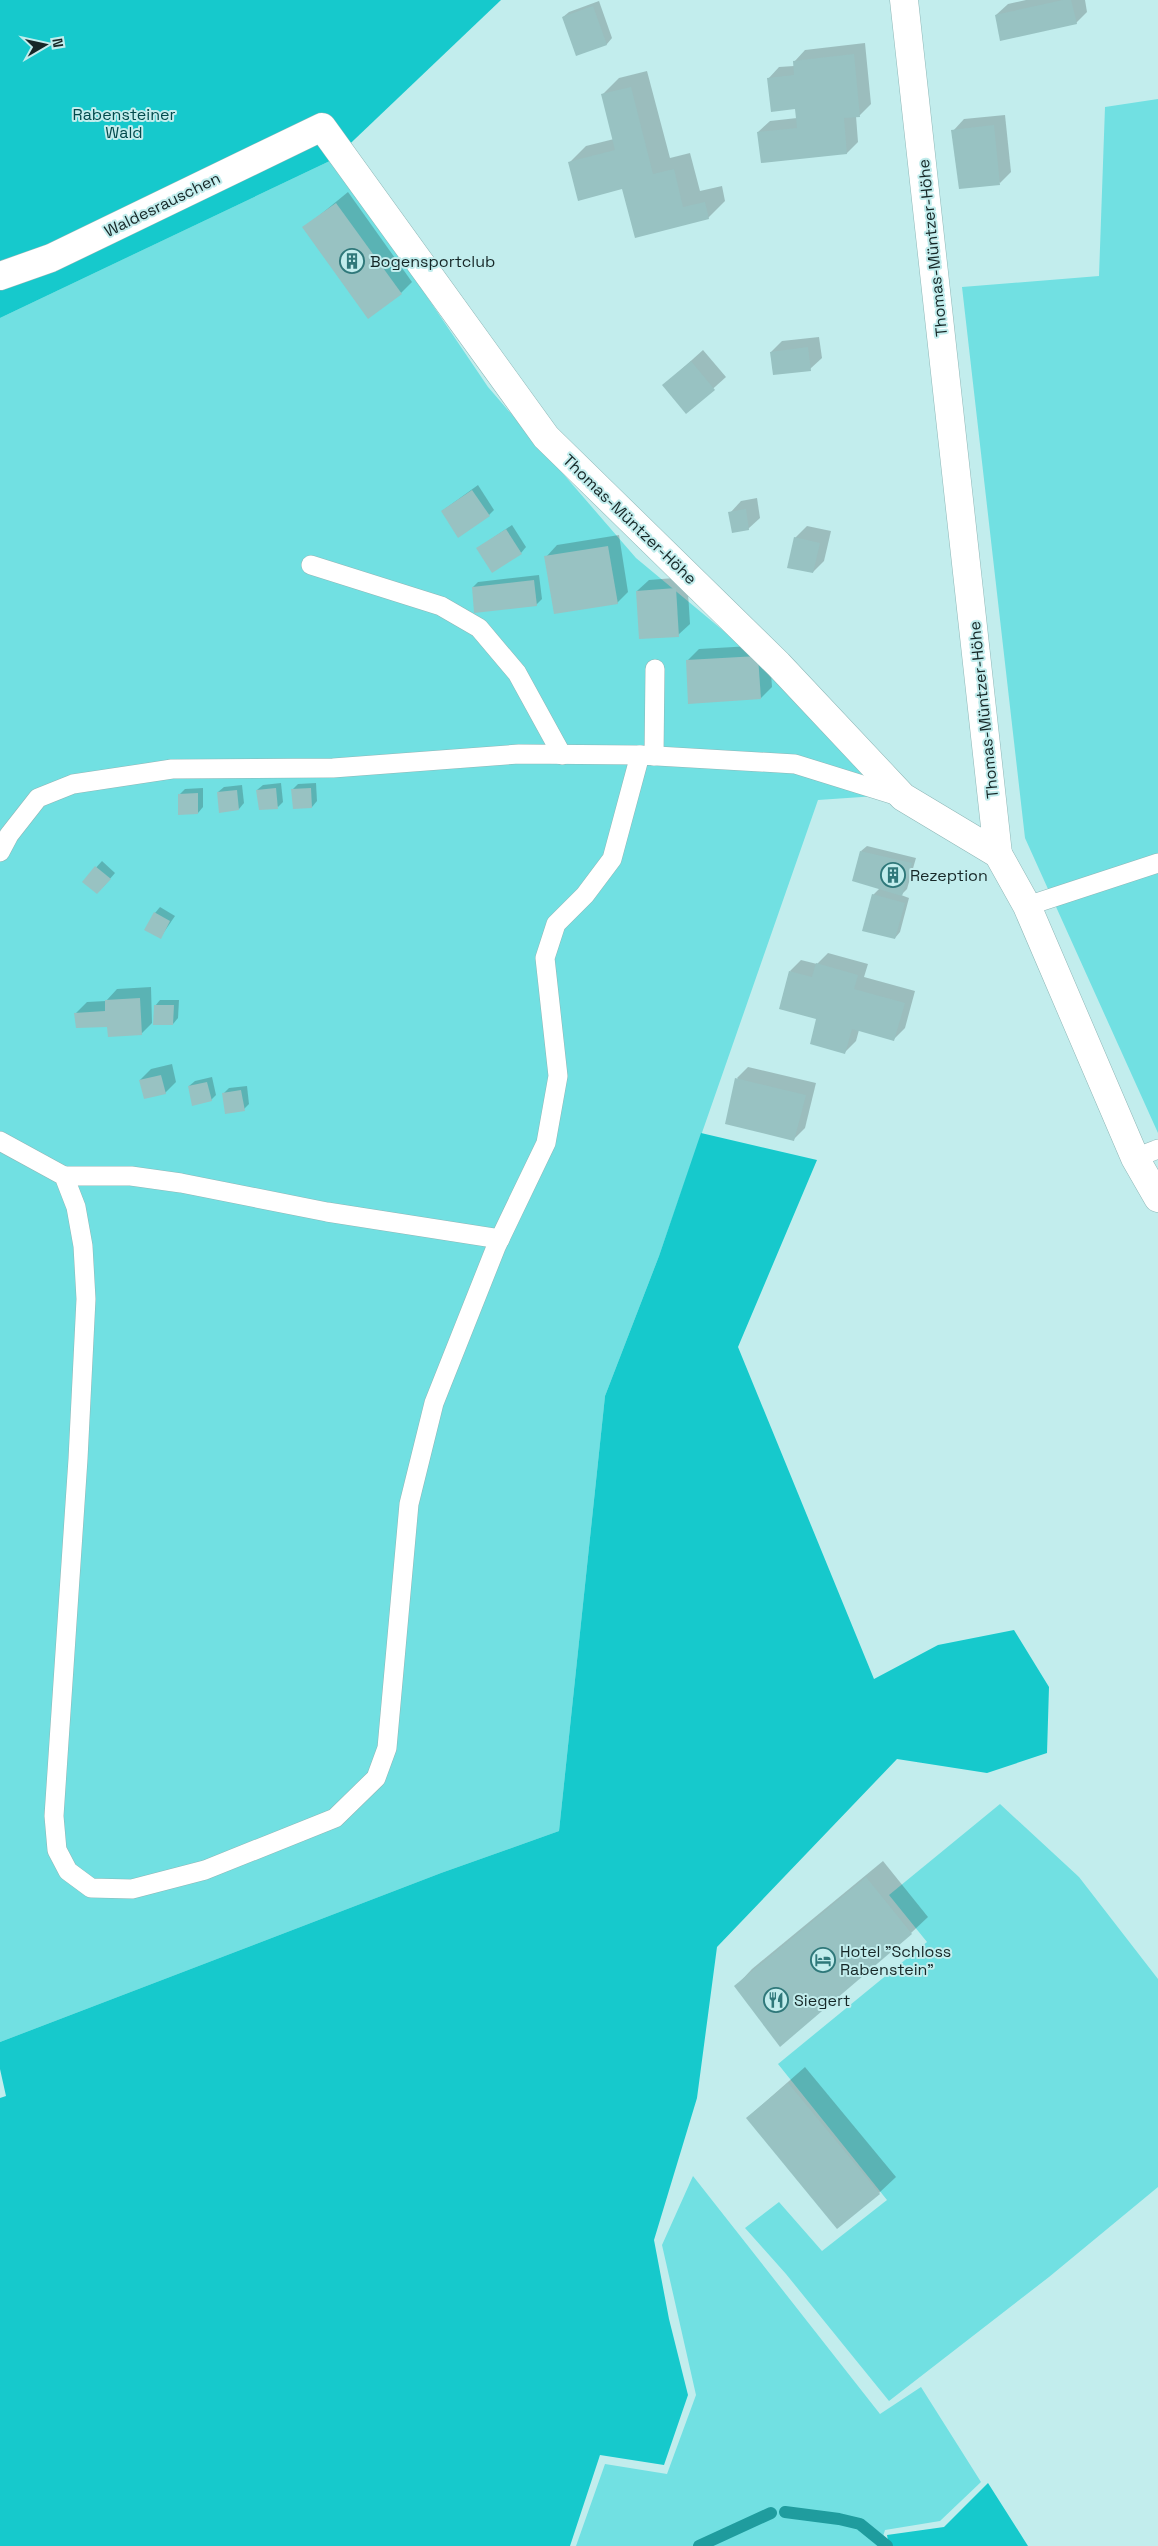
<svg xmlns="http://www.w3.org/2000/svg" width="1158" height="2546" font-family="'Space Grotesk',sans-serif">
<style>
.green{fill:#71e0e2}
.forest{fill:#16c9cc}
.shadow{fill:#0003}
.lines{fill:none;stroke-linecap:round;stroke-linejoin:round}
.stream{stroke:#1f9c9e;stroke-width:12}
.building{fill:#98c2c2}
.service-casing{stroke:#8eb7b7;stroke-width:20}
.minor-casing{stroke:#8eb7b7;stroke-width:29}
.service{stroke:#fff;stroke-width:19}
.minor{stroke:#fff;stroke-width:28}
.labels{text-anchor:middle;stroke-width:4;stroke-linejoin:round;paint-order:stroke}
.park-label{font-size:16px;fill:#024a4c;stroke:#c2eded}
.street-label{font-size:16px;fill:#162727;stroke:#c2eded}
.poi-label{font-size:16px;fill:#162727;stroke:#c2eded;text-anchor:start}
</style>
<rect width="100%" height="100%" fill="#c2eded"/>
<g class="green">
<path d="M1158,99V1133L1025,838L962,287L1099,276L1105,107Z"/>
<path d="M334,159L488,387L636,558L797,692L891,795L818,800L659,1256L605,1396L559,1831L441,1873L0,2042V318Z"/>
<path d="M1000,1804L1079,1877L1158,1979V2187L1049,2277L889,2401L786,2274L745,2228L779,2202L822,2251L887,2200L778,2064L927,1942L889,1895Z"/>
<path d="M693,2176L880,2414L921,2387L981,2482L940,2521L885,2530L880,2546H576L605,2464L667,2474L696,2395L662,2245Z"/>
</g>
<g class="forest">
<path d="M0,0H501L334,159L0,318Z"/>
<path d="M701,1133L817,1160L738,1347L874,1679L938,1645L1014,1630L1049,1687L1047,1753L987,1773L897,1759L717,1947L697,2098L654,2240L669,2319L688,2395L664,2465L600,2455L570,2546H0V2098L6,2096L0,2069V2042L441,1873L559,1831L605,1396L659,1256Z"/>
<path d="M988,2483L1028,2546H889L887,2535L944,2527Z"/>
</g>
<g class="shadow">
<path d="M1026,0H1085L1087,12L1076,23L996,15L1008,4Z"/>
<path d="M599,1L612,38L607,44L577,54L563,17L569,12Z"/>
<path d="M865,43L871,104L860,115L856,116L858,142L847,153L762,162L758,132L770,121L797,118L796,108L768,79L779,67L794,66V62L805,50Z"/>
<path d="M647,71L670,158L690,153L700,191L722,186L725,201L708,218L623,188L570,162L586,146L614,139L602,95L619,78Z"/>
<path d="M1005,115L1011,172L1000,183L953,131L964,119Z"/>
<path d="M348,192L412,282L401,293L304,228Z"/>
<path d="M819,337L822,358L810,369L771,352L782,341Z"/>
<path d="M703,350L726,377L687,412L664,385Z"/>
<path d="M478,485L494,510L489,515L442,511Z"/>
<path d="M757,498L760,518L748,529L730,513L741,501Z"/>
<path d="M512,525L526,547L521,553L478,548Z"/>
<path d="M807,526L831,531L824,561L813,572L795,538Z"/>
<path d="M619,535L628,592L617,603L546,557L557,545Z"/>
<path d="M539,575L542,599L536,605L473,587L478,582Z"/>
<path d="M687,577L690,624L678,635L637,591L649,580Z"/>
<path d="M769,645L772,687L761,698L687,661L699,649Z"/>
<path d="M281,783L283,802L278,807L257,790L263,785Z"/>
<path d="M316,783L317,801L312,807L294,808L293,789L298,784Z"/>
<path d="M242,785L244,803L239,809L218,792L224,787Z"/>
<path d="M203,788V807L198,813L179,795L185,789Z"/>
<path d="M867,846L916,858L907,889L901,895L909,898L900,932L895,938L873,895L880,888L861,851Z"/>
<path d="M102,861L115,873L103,887L84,881Z"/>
<path d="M160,907L175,916L160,938L155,913Z"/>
<path d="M828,953L868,964L864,977L915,991L905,1028L894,1039L859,1030L856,1041L845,1052L818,1018L790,971L801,960L817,964Z"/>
<path d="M151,987L152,1023L141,1034L108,1026L76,1013L87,1002L106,1001L117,989Z"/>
<path d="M160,1000H179L178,1018L173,1024L155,1006Z"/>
<path d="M172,1064L176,1082L165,1093L140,1080L151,1069Z"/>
<path d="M748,1067L816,1083L805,1128L794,1139L737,1078Z"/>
<path d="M212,1077L216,1095L211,1100L189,1086L195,1081Z"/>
<path d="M247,1086L249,1104L244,1109L223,1094L229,1088Z"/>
<path d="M883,1861L928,1917L911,1933L736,1986L752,1969Z"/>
<path d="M805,2067L896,2177L879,2193L747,2118Z"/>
</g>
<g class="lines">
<g class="stream">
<path d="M785,2512L839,2519L860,2524L887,2546"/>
<path d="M699,2546L771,2513"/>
</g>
</g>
<g class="building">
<path d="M1063,0H1071L1077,24L1000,41L995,15Z"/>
<path d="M593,6L607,45L576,56L562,17Z"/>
<path d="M854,54L860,117L844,118L847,154L761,163L757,132L797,128L795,109L771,112L767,78L794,75L793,61Z"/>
<path d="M631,87L653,174L674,169L683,207L705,202L709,219L635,238L622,189L578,201L568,162L615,150L601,94Z"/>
<path d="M994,125L1000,185L959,189L951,130Z"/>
<path d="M336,203L402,294L368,319L302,227Z"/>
<path d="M808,347L811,371L773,375L770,352Z"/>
<path d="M691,361L715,390L686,414L662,385Z"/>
<path d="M472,490L490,516L458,538L441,511Z"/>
<path d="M746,509L749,530L732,533L728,512Z"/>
<path d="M506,529L522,554L492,573L476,548Z"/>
<path d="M794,537L820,543L813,573L787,568Z"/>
<path d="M608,546L618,604L554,614L544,556Z"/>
<path d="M534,580L537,606L474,613L472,587Z"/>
<path d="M676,588L679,637L639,639L636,591Z"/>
<path d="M758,656L761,699L688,704L686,660Z"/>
<path d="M276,788L278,809L259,810L256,790Z"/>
<path d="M311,788L312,808L293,809L291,789Z"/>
<path d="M237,790L239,810L219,813L217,792Z"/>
<path d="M198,793V814L178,815V794Z"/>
<path d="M860,851L912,863L902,896L852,881Z"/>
<path d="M95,866L111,879L97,894L82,882Z"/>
<path d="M872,894L905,903L895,939L862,931Z"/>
<path d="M154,912L170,921L161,939L144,930Z"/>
<path d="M816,963L858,975L854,989L905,1003L894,1041L852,1029L845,1054L810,1044L816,1019L779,1009L789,971L812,977Z"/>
<path d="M140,998L142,1035L108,1037L107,1027L76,1028L74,1013L105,1011V1000Z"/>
<path d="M154,1005H174L173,1025H153Z"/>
<path d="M161,1075L166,1094L144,1099L139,1080Z"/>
<path d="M735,1078L806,1095L794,1141L725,1124Z"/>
<path d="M207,1082L212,1101L192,1106L188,1086Z"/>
<path d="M241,1090L245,1111L225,1114L222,1093Z"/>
<path d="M866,1877L912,1934L780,2047L734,1986Z"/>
<path d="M788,2083L880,2194L837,2229L746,2118Z"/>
</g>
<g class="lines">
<defs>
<g id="service">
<path d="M311,565L441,606L479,628L517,673L562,755"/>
<path d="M654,756L655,669"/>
<path d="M0,852L9,835L38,798L73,784L172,769L333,768L519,754L640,755L795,764L901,797"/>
<path d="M1027,906L1158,863"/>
<path d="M0,1141L64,1176L76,1207L83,1246L86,1299L78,1459L54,1816L57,1850L68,1871L91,1888L132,1889L205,1870L335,1818L376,1778L387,1748L409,1504L434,1403L496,1247L546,1143L558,1076L545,958L556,924L585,895L612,859L640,755"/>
<path d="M1135,1158L1158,1149"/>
<path d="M64,1176H131L181,1183L327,1212L500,1239"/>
</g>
<g id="minor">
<path d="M904,0L998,854"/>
<path d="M0,276L51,258L322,127L546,437L778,664L903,797L998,854L1027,906L1135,1158L1158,1198"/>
</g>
</defs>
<use href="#service" class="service-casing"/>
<use href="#minor" class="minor-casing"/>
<use href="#service" class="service"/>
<use href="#minor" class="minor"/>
</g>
<defs>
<symbol id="building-ring" viewBox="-11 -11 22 22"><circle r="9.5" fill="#c2eded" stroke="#2f787a" stroke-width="1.5"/><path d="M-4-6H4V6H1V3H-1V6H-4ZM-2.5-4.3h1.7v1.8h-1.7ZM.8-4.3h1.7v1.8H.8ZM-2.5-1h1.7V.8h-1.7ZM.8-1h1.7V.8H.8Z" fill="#2f787a"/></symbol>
<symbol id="hotel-ring" viewBox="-11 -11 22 22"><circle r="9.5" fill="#c2eded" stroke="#2f787a" stroke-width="1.5"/><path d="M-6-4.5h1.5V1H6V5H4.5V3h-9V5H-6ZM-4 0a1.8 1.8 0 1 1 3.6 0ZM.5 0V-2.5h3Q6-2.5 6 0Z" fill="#2f787a"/></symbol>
<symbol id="restaurant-ring" viewBox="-11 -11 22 22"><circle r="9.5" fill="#c2eded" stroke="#2f787a" stroke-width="1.5"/><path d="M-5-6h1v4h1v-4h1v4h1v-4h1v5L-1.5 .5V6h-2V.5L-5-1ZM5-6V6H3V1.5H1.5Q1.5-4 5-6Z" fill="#2f787a"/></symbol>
</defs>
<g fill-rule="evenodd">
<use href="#building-ring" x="338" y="247" width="28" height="28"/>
<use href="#building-ring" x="879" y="861" width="28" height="28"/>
<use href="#hotel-ring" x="809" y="1946" width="28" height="28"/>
<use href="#restaurant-ring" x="762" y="1986" width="28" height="28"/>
</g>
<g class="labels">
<g class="park-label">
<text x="124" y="120">Rabensteiner<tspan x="124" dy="18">Wald</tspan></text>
</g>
<g class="street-label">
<text transform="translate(162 204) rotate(-26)" y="6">Waldesrauschen</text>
<text transform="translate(932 248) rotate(-96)" y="6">Thomas-Müntzer-Höhe</text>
<text transform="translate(630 519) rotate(44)" y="6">Thomas-Müntzer-Höhe</text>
<text transform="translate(983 710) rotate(-96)" y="6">Thomas-Müntzer-Höhe</text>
</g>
<g class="poi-label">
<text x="370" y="267">Bogensportclub</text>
<text x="910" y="881">Rezeption</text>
<text x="840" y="1957">Hotel "Schloss<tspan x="840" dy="18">Rabenstein"</tspan></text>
<text x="794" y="2006">Siegert</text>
</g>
</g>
<g transform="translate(45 45) rotate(81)" stroke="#c2eded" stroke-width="4" paint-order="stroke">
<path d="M0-4L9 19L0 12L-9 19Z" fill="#162727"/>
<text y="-8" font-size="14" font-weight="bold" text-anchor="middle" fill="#162727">N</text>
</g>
</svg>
